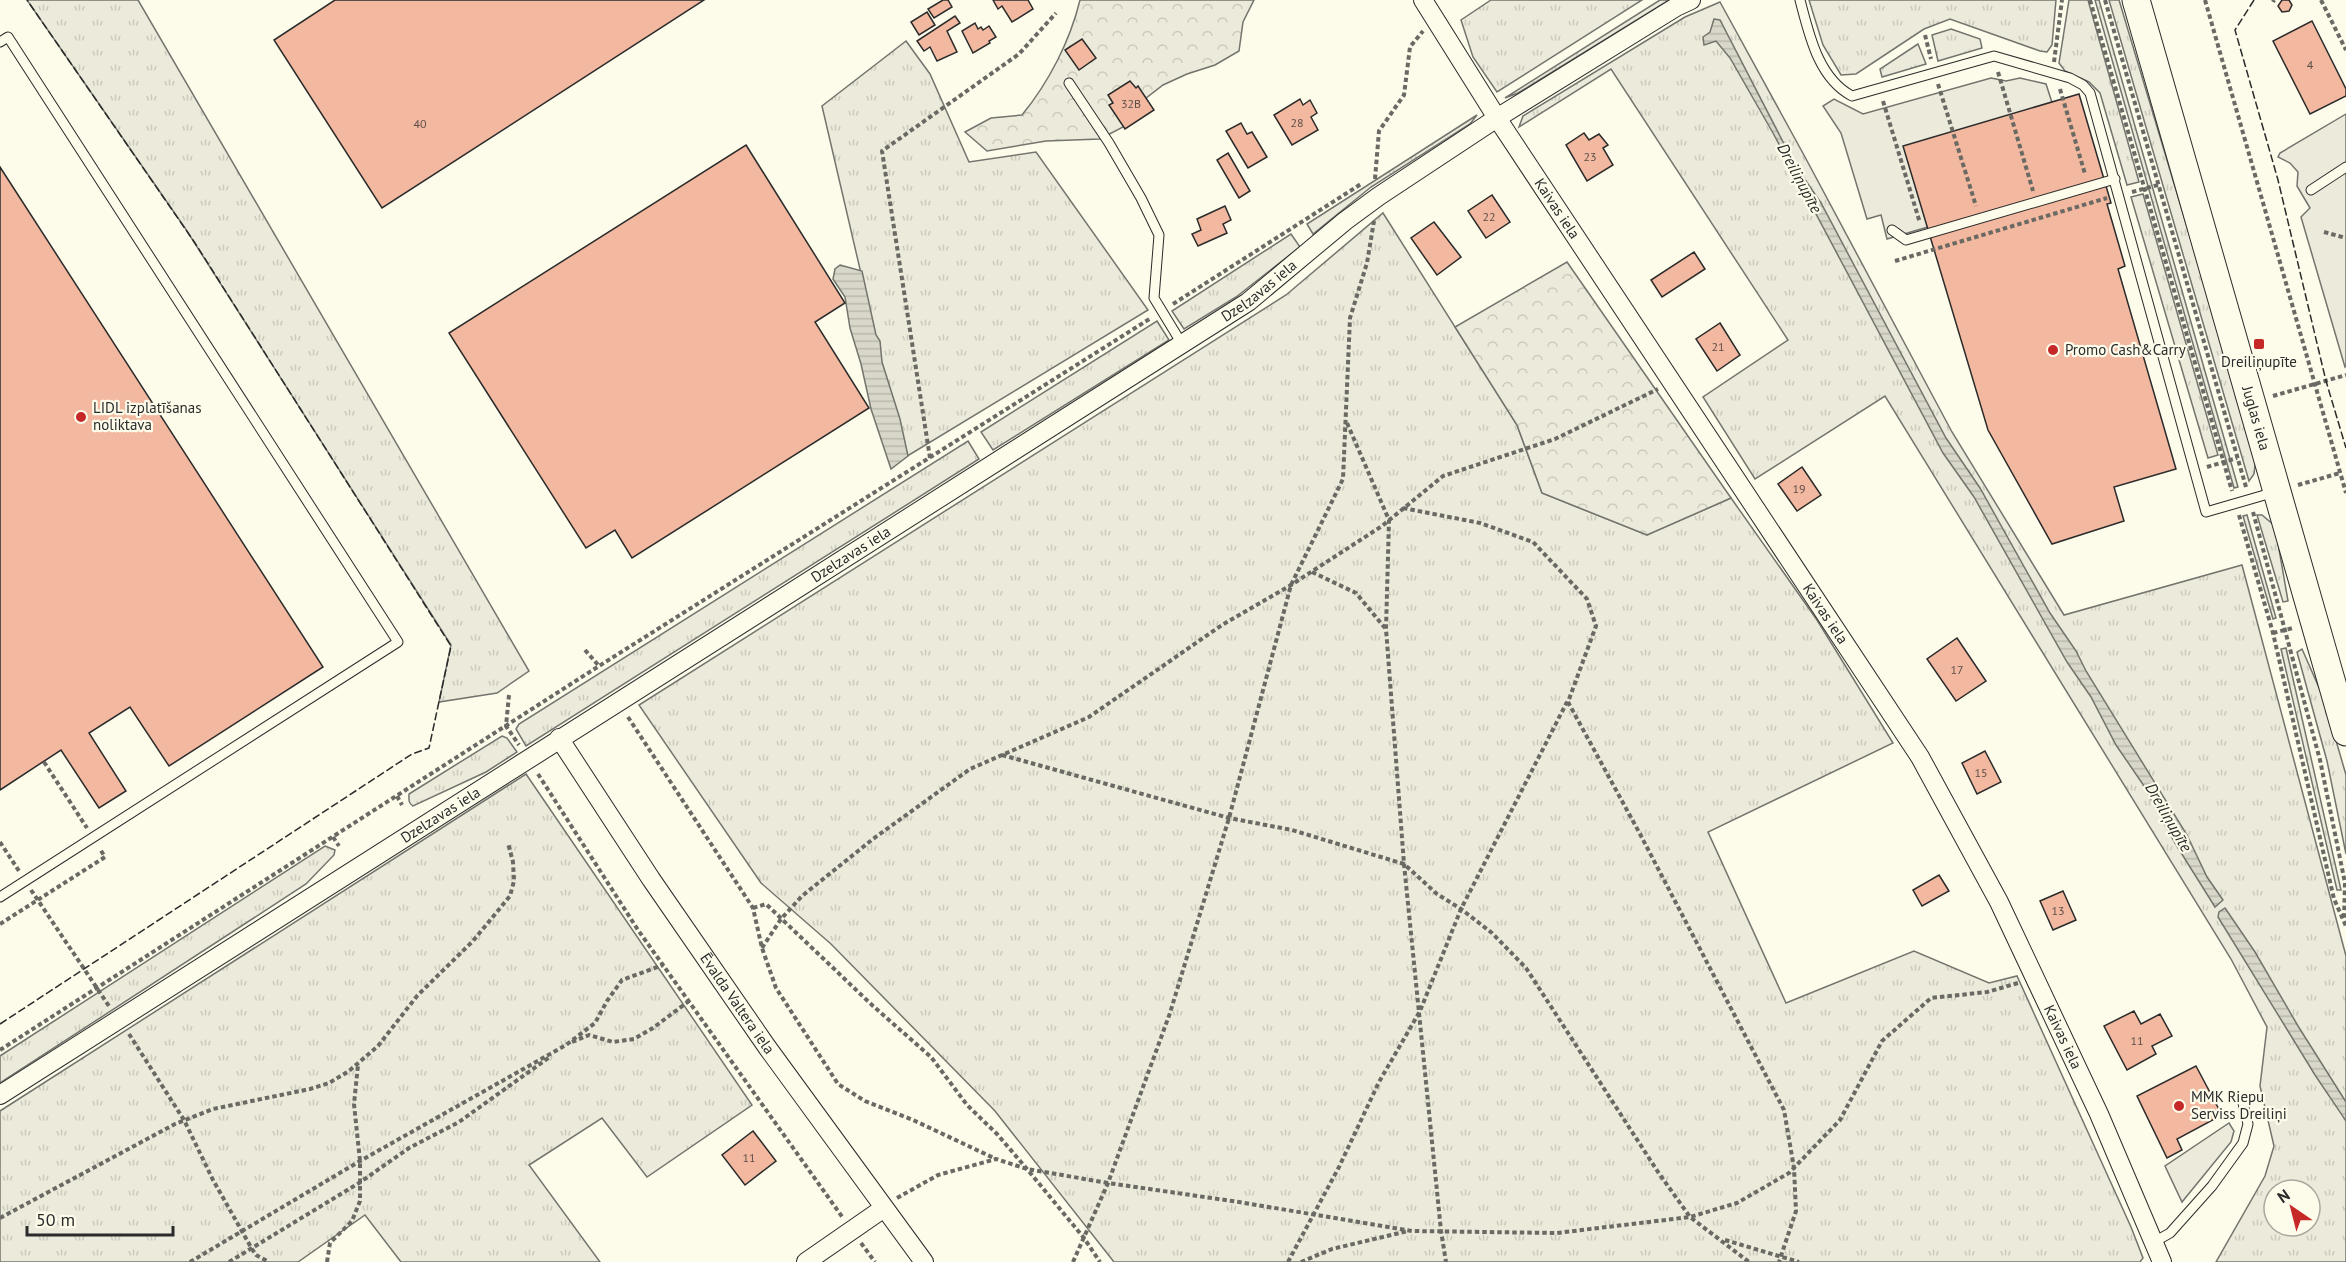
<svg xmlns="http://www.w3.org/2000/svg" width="2346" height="1262" font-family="'PT Sans',sans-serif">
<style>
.grass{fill:url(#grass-tufts);stroke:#74746e;stroke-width:1.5;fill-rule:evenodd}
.forest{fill:url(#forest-crowns);stroke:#74746e;stroke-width:1.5}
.parking{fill:#eceadb;stroke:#74746e;stroke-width:1.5}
.water{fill:url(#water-rules);stroke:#74746e;stroke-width:1.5}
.building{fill:#f2b8a0;stroke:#2b2b2b;stroke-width:1.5}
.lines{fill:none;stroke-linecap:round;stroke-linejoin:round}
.service-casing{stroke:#2b2b2b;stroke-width:11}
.minor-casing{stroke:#2b2b2b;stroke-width:20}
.primary-casing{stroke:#2b2b2b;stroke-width:29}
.path{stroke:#6a6964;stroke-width:4;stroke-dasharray:4.5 3;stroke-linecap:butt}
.service{stroke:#fdfbea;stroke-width:9}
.minor{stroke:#fdfbea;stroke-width:18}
.primary{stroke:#fdfbea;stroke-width:27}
.fence{stroke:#2b2b2b;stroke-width:1.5;stroke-dasharray:8 3;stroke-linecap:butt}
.poi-dot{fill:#c62828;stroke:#fdfbea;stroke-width:2}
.labels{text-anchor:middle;stroke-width:4.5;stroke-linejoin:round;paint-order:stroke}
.number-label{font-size:12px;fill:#5d4e48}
.street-label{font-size:15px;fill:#2b2b2b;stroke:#fdfbea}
.poi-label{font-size:15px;fill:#2b2b2b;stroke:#fdfbea;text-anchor:start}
.water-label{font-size:16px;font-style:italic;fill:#2b2b2b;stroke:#fdfbea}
</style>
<defs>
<pattern id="grass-tufts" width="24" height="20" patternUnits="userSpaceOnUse" patternTransform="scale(1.5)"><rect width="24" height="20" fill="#ecebdb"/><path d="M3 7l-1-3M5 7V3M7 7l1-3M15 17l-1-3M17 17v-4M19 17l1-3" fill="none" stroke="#cbcabc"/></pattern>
<pattern id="forest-crowns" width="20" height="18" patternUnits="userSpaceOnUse" patternTransform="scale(1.5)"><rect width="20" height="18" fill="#ecebdb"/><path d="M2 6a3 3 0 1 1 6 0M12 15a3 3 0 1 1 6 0" fill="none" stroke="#cbcabc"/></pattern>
<pattern id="water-rules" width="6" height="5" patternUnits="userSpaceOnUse" patternTransform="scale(1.5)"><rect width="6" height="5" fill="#d8d7c9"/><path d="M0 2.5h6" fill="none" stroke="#bab9ad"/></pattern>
</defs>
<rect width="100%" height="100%" fill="#fdfbea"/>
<g class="grass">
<path d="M27,0H138L529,671L497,693L439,702L451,645L185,228Z"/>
<path d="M1491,0H1642L1497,92L1473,57L1461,20Z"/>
<path d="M1660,0H1669L1518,93L1505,98Z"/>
<path d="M1809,0H2056L2052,45L2047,52L2040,51L1950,19L1924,29L1856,74L1841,75L1823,45Z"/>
<path d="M2069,0H2088L2139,182L2127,185L2100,93L2089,82L2065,71L2059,63Z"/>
<path d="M2095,0H2099L2238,487L2234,488Z"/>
<path d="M2109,0H2119L2256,457L2254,474L2249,481Z"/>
<path d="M1720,2L1805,157L1952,432L2064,615L2242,565L2346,956V1262H2216L2265,1176L2274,1146L2260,1086L2267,1027L2231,959L1885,396L1755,479L1703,397L1788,340L1611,69L1519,127L1523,116L1685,17ZM2274,1190H2310V1226H2274Z"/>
<path d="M1951,29L1980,39L1982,48L1938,61L1932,35Z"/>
<path d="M906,41L930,74L969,162L1036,152L1148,310L904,458L822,106Z"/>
<path d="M1918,44L1926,64L1882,77L1880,69Z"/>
<path d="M1477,115L1470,124L1371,187L1313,234L1307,224Z"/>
<path d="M2143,194L2218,455L2208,458L2131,197Z"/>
<path d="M1383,213L1517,425L1542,493L1647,535L1731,498L1817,620L1893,743L1708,832L1786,1003L1914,951L1989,983L2017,976L2131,1227L2143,1258L2140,1262H1114L995,1111L831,944L761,883L639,705L1286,295Z"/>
<path d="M1291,234L1300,247L1236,297L1184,329L1172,311Z"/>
<path d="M1157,321L1169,340L993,450L981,432Z"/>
<path d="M968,441L979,459L526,746L516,729L519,724Z"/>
<path d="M2247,515L2276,618L2273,619L2243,516Z"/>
<path d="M2257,515H2262L2275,526L2288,601L2283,602Z"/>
<path d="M2286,648L2341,890H2337L2281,649Z"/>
<path d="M2302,649L2324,699L2346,775V854L2327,761L2297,652Z"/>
<path d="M502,736L507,738L517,752L486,772L413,806C408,803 409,799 409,794Z"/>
<path d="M526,774L752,1105L647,1177L602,1118L529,1165L600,1262H401L365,1215L298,1262H0V1111Z"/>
<path d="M325,846L335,850L334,855L306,884L0,1083V1056Z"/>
</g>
<g class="forest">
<path d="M1080,0H1254L1243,22L1239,51L1215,65L1187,74L1163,85L1141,102L1125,126L1100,139L1046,141L987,151L965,132L991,118L1022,115C1049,82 1070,41 1080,0Z"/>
<path d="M1567,262L1731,498L1647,535L1542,493L1517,425L1455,327Z"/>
</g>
<g class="parking">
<path d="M1991,78L2006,81L2020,78L2046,84L2078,183L1887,239L1881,215L1867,219L1841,133L1823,106L1834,99L1863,114Z"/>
<path d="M2346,114V366L2345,367L2301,217L2310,208L2297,186L2298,172L2290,163L2278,157L2280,153Z"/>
<path d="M2229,1123L2234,1131L2231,1142L2182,1202L2165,1166Z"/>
</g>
<g class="water">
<path d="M1714,19L1720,20L1795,165L1821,203L1946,438L1980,488L2050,613L2076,651L2086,671L2187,835L2207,877L2223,900L2215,907L2175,843L2142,783L2116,745L2091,697L2067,662L1974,497L1943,453L1773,133L1730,58L1716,41L1704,45L1703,37L1710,32Z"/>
<path d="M840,265L862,271L876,335L880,341L882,362L900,419L908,456L891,469L871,409L861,364L850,328L845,297L833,279L835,269Z"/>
<path d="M2225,908L2255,952L2298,1026L2346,1102V1121L2315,1075L2218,917L2219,912Z"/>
</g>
<g class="building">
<path d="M335,0H704L382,208L274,40Z"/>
<path d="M943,0H948L952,7L934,18L928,9Z"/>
<path d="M993,0H1028L1033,9L1012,22L1002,6L998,9Z"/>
<path d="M2282,0H2289L2292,5L2289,11L2282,12L2278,6Z"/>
<path d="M927,12L935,25L919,35L911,22Z"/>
<path d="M955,16L960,23L947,31L957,52L937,61L930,47L924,51L917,41Z"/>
<path d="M2312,21L2346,89V96L2310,114L2273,41Z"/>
<path d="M975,23L978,29L981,27L983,30L989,26L996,37L989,41L990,43L973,53L962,31Z"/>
<path d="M1082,39L1096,58L1079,70L1065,50Z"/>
<path d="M1130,81L1136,88L1138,86L1154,110L1125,129L1109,105L1113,103L1108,95Z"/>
<path d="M2079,94L2111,203L2107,204L2125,266L2118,269L2176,469L2114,487L2124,521L2052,544L1988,430L1903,146Z"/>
<path d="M1300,99L1303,105L1310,100L1317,113L1311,117L1318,130L1292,145L1274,115Z"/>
<path d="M1241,123L1247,134L1252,132L1267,157L1248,168L1226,131Z"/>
<path d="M1584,133L1589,140L1599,134L1608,145L1603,148L1613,165L1587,181L1566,145Z"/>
<path d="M746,145L845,303L815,322L869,408L632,558L615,530L586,548L449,333Z"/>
<path d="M1228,153L1250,191L1239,198L1217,160Z"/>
<path d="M0,167L323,667L169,766L130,707L89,733L126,791L99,808L61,750L0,790Z"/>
<path d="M1492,195L1510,222L1486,238L1468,211Z"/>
<path d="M1225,206L1231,220L1223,224L1227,233L1198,246L1192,234L1201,230L1197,219Z"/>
<path d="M1434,222L1461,257L1437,275L1411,238Z"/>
<path d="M1694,252L1705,269L1662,297L1651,280Z"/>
<path d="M1720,323L1740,355L1717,371L1696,339Z"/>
<path d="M1802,467L1821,495L1797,511L1778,484Z"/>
<path d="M1957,638L1986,681L1956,701L1927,659Z"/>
<path d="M1985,751L2001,782L1977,794L1962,763Z"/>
<path d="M1939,875L1949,891L1922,906L1913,890Z"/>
<path d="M2063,891L2076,920L2053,930L2040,901Z"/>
<path d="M2134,1011L2141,1024L2160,1014L2172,1036L2152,1046L2156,1054L2127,1070L2104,1026Z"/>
<path d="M2196,1066L2222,1115L2177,1139L2182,1150L2167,1158L2137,1096Z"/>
<path d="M753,1131L776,1161L745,1185L722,1155Z"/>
</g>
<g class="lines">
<defs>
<g id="service">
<path d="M1800,0C1809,34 1818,78 1852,96L1994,56L2070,78L2083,85L2090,93L2206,512L2275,492"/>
<path d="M0,42L8,37L398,642L0,897"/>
<path d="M1069,83L1109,143L1141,198L1159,235L1154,298L1182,344"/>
<path d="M2311,190L2346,167"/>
<path d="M1892,230L1906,240L2115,179"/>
<path d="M2154,1242L2170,1233L2212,1186L2243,1143L2248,1124L2243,1103"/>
</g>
<g id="minor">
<path id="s1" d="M1423,0L1497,118L1920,757L1999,902L2099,1114L2162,1262"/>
<path id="s2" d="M559,738L651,879L767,1047L924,1262"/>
<path id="s3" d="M0,1095L1248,302L1345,221L1379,196L1497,118L1676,7L1691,0"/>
<path d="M806,1262L884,1208"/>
</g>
<g id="primary">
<path id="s4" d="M2136,0L2346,732"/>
</g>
</defs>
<use href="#service" class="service-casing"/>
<use href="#minor" class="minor-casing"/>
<use href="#primary" class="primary-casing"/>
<g class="path">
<path d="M2090,0L2232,491"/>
<path d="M2105,0L2246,487"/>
<path d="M2205,0L2346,493"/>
<path d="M2321,0L2346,50"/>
<path d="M2273,2L2274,0"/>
<path d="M1925,35L1931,59"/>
<path d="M2054,62L2062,0"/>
<path d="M1998,72L2033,191"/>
<path d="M1938,84L1976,206"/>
<path d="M2060,89L2085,174"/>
<path d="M1883,101L1920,223"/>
<path d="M1375,179L1379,131L1404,95L1410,47L1423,31"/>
<path d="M2132,192L2158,185"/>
<path d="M2324,232L2346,238"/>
<path d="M1895,261L2107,198"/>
<path d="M1173,304L1361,184"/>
<path d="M2273,396L2346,375"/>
<path d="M1347,423L1389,520L1386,629L1404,864L1441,1231L1446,1262"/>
<path d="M930,458L882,151L1019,54L1056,13"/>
<path d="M2207,467L2237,458"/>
<path d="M2298,485L2340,473"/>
<path d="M1403,508L1480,523L1533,542L1587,599L1596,626L1568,702L1640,834L1784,1110L1794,1168L1796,1211L1779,1262"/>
<path d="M2253,512L2320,760L2345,883L2344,919"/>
<path d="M2239,515L2273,633L2334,899L2346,926"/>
<path d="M1312,572L1356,593L1385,628"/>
<path d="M2273,633L2293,628"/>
<path d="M585,650L599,666"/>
<path d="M509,695L506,726L519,745"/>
<path d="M628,717L753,908L762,948L776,988L838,1084L865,1101L913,1120L996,1159"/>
<path d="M1002,755L1229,818L1292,830L1404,864L1437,894L1461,909L1492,933L1526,968L1658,1172L1690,1217L1749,1262"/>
<path d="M44,762L87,828"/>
<path d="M538,774L638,930L843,1218"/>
<path d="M397,796L402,805"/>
<path d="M333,837L339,846"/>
<path d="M0,842L19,871"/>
<path d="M31,890L109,1006"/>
<path d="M753,908L766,904L873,1006L931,1057L967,1105L997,1134L1027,1169L1084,1238L1100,1262"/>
<path d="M0,924L105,857L100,849"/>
<path d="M762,948L781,919L802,896L873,839L970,769L1089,717L1222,625L1291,585L1382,526L1443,476L1555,439L1658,389"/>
<path d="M129,1034L184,1120L213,1180L252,1249L256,1255L269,1262"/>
<path d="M572,1042L589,1035L613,1042L634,1039L653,1028L689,1001"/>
<path d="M0,1050L599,666L1151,318"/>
<path d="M897,1198L938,1175L996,1159L1027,1169L1108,1183L1239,1202L1412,1231L1557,1233L1690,1217L1737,1203L1789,1173L1840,1120L1882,1041L1931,998L1987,992L2018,983"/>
<path d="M0,1218L175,1124L213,1109L310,1089L329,1083L349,1071L378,1046L417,996L473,941L510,896L514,881L513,862L508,843"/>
<path d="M1725,1240L1799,1262"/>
<path d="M861,1243L875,1262"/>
<path d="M190,1262L360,1161L566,1045L595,1023L607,1001L622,980L663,965"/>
<path d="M229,1262L359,1183L409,1148L459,1122L551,1056"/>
<path d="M327,1262L330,1243L352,1221L360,1201V1161L354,1104L358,1065"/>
<path d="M1073,1262L1108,1183L1170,1013L1229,818L1291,585L1343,479L1350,318L1367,263L1374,221"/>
<path d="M1288,1262L1339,1167L1379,1082L1420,1011L1461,909L1567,702"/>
<path d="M1301,1262L1332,1249L1408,1231"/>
</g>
<use href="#service" class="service"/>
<use href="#minor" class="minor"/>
<use href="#primary" class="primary"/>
<g class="fence">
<path d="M2254,0L2235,30L2278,180L2326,381L2346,448"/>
<path d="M0,1024L412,754L429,748L451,646L195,243L27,0"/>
</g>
</g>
<g class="poi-dot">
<rect x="2253" y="338" width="12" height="12" rx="3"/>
<circle cx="2053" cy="350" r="6"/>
<circle cx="81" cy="417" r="6"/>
<circle cx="2179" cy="1106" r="6"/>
</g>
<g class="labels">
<g class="number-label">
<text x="2310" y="69">4</text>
<text x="1131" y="108">32B</text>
<text x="1297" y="127">28</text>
<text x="420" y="128">40</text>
<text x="1590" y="161">23</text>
<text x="1489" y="221">22</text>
<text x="1718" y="351">21</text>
<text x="1799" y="493">19</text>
<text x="1957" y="674">17</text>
<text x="1981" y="777">15</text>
<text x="2058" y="915">13</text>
<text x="2137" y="1045">11</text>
<text x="749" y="1162">11</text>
</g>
<g class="street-label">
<text dy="5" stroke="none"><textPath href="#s1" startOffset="248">Kaivas iela</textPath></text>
<text dy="5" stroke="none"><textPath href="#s3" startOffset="1494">Dzelzavas iela</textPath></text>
<text dy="5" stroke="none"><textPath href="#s4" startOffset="435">Juglas iela</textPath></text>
<text dy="5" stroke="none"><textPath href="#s3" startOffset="1008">Dzelzavas iela</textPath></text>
<text dy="5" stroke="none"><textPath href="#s1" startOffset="734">Kaivas iela</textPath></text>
<text dy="5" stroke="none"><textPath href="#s3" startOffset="522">Dzelzavas iela</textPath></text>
<text dy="5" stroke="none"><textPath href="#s2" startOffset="320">Ēvalda Valtera iela</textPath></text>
<text dy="5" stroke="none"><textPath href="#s1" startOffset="1220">Kaivas iela</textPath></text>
</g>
<g class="poi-label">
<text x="2065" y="355">Promo Cash&amp;Carry</text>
<text x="2259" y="367" text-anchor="middle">Dreiliņupīte</text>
<text x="93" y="413">LIDL izplatīšanas<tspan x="93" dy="17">noliktava</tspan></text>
<text x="2191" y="1102">MMK Riepu<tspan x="2191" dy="17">Serviss Dreiliņi</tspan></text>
</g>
<g class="water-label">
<text transform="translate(1800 178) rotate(62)" y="6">Dreiliņupīte</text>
<text transform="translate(2169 817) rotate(60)" y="6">Dreiliņupīte</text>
</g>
</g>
<g transform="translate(2292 1208) rotate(325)"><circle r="28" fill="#fdfbea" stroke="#a9a89e" stroke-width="1.5"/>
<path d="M0-4.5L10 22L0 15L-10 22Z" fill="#c62828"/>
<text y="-9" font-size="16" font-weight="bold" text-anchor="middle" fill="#2b2b2b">N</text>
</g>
<path d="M27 1226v9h146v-9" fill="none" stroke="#2b2b2b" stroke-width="3"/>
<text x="36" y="1226" font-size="18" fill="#2b2b2b" stroke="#fdfbea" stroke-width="4.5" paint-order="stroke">50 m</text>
</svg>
